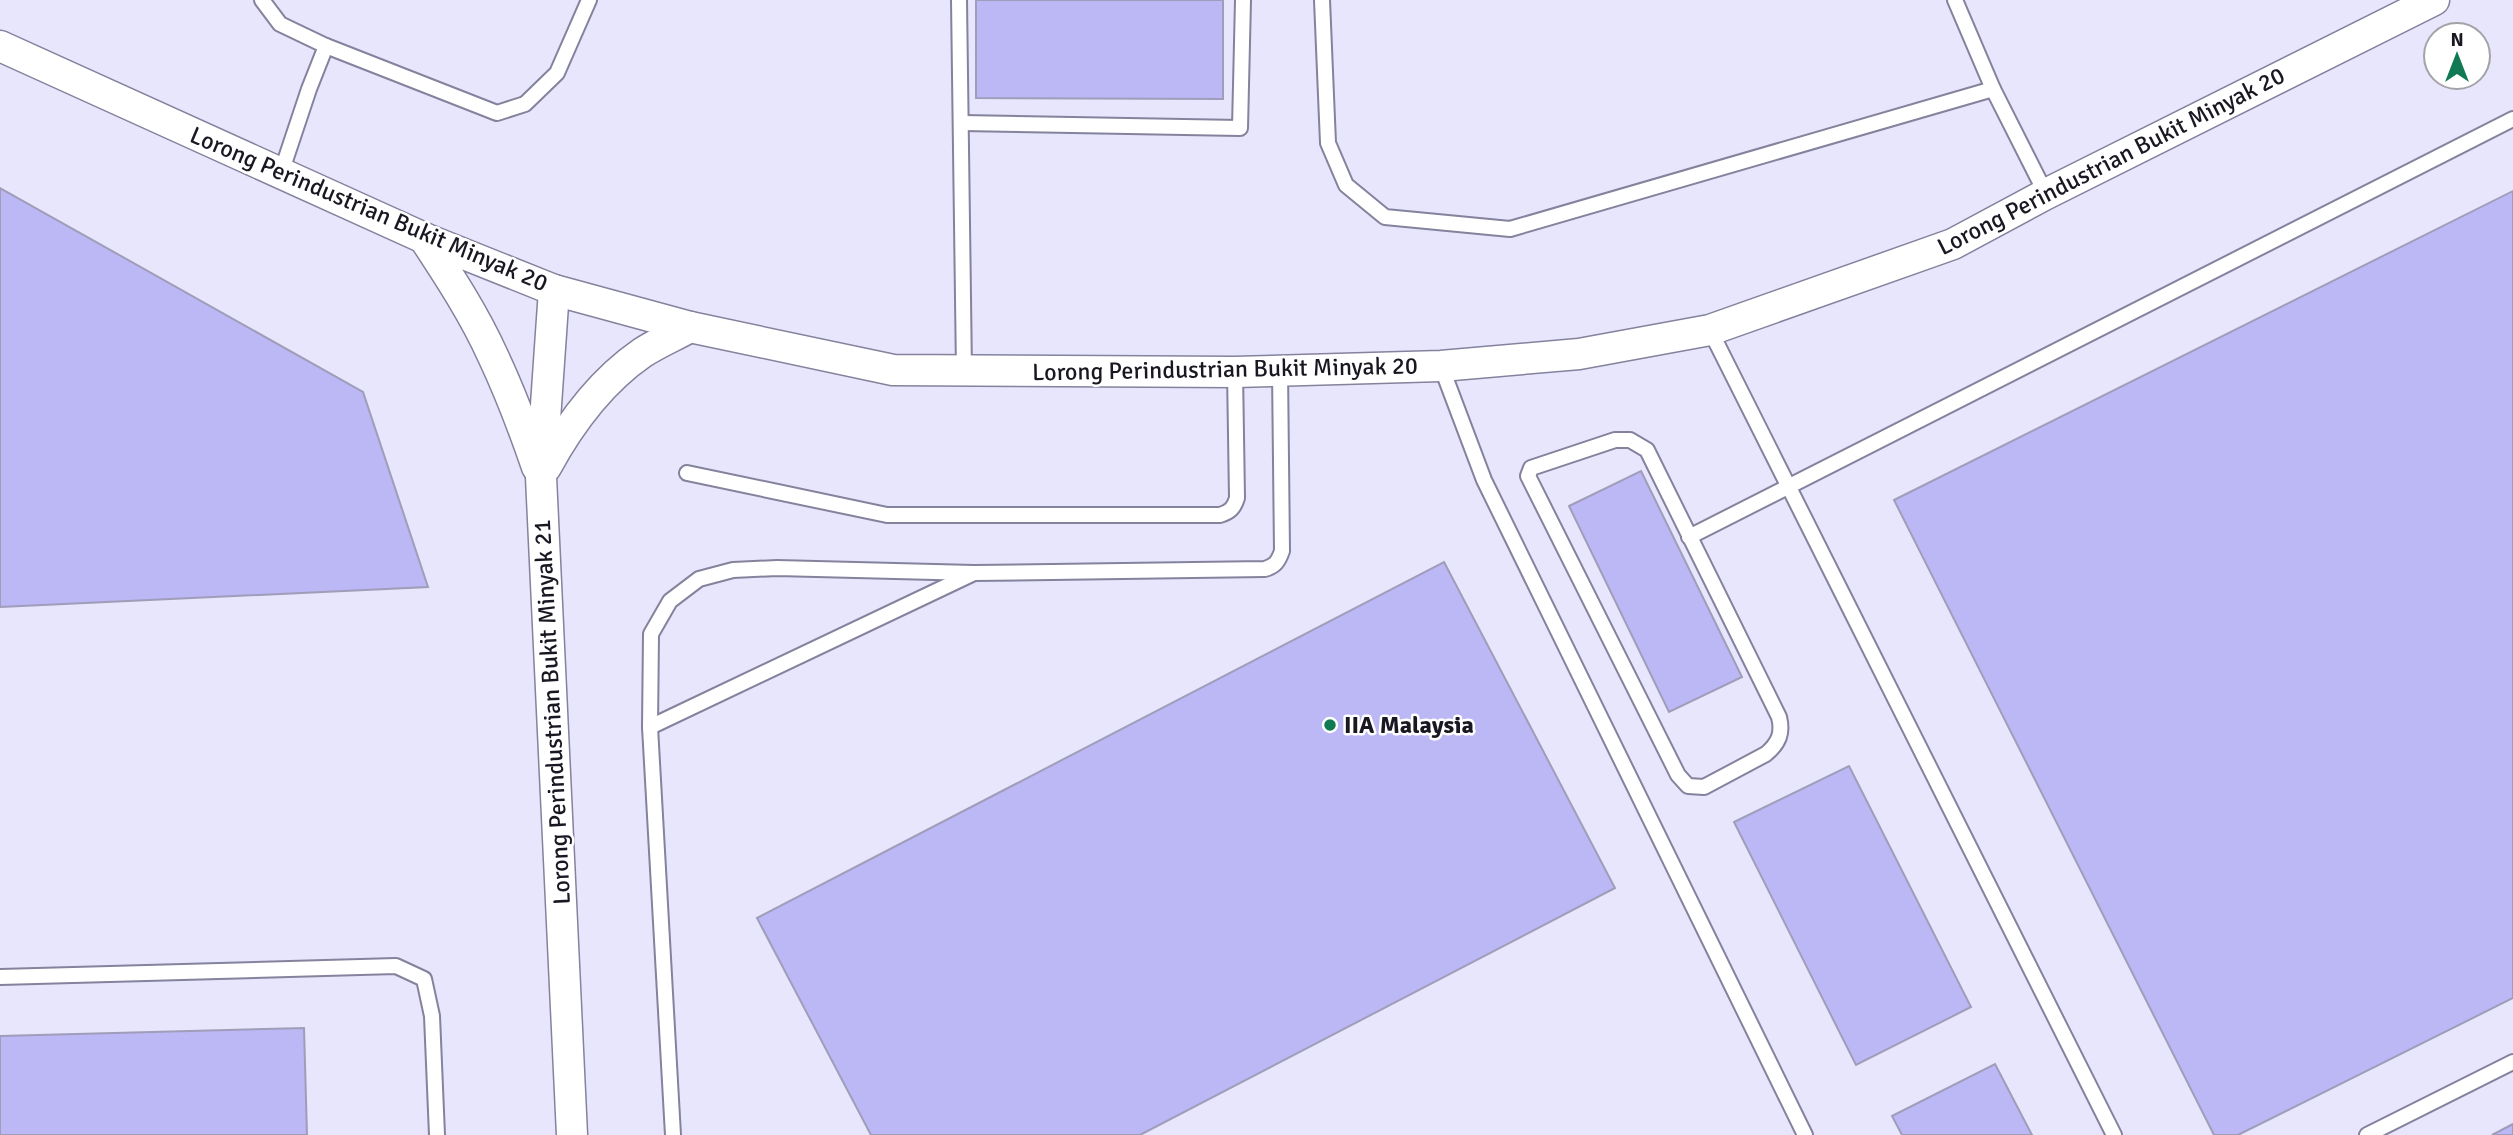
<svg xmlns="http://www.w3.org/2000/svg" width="2513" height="1135" font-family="Signika,sans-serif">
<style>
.built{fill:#e7e6fc;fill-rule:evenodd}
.building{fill:#bcb7f5;stroke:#9f9db9;stroke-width:2}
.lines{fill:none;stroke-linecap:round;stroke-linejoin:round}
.lane-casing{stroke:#84829c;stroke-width:18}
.street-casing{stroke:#84829c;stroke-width:33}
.lane{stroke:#fff;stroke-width:14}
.street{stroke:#fff;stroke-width:30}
.poi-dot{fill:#117a54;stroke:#fff;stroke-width:2.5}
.labels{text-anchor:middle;stroke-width:5;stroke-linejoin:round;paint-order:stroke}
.street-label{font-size:24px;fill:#191822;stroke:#fff}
.poi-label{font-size:24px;font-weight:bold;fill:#191822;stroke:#fff;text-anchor:start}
</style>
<rect width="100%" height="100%" fill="#f3f3fe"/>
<path class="built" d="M0,0H2513V1135H0ZM2436,35H2478V77H2436Z"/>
<g class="building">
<path d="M976,0H1223V99L976,98Z"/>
<path d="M0,188L363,392L428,587L0,607Z"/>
<path d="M2513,191V998L2238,1135H2214L1894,500Z"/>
<path d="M1641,471L1742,677L1669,712L1569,506Z"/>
<path d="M1444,562L1615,888L1140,1135H871L757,918Z"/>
<path d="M1849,766L1971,1007L1856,1065L1734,822Z"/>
<path d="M304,1028L307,1135H0V1036Z"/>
<path d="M1995,1064L2032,1135H1902L1892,1116Z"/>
<path d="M2513,1124V1135H2492Z"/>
</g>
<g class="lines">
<defs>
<g id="lane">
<path d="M262,0L280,24L326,46L309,89L281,173"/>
<path d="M959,0L964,372"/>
<path d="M1322,0L1328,143L1346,185L1385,217L1510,229L1993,89L2046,194"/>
<path d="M1955,0L1993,89"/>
<path d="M326,46L497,113L525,104L557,73L589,0"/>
<path d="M962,123L1240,128L1243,0"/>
<path d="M1710,330L2114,1135"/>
<path d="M1441,366L1484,480L1805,1135"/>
<path d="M1615,440H1630L1647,450L1779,717C1783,733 1779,743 1766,754L1704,787L1688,786L1678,775L1528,476L1531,468Z"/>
<path d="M687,473L887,515H1220C1230,512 1234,508 1237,498L1235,372"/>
<path d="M1689,537L2513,119"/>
<path d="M650,727L972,574"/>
<path d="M0,977L396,966L424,979L432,1016L437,1135"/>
<path d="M673,1135L650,727L651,634L670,601L699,579L733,570L777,568L974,573L1265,569C1275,566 1278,562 1282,551L1280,370"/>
<path d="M2367,1135L2513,1062"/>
</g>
<g id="street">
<path d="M0,46L424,238L554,290L690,327L893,370L1235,372L1441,366L1579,354L1710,330L1953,244L2046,194L2434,0"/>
<path d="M424,238C449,276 474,314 493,356C510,392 524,429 537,467"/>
<path d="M554,290L541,477L572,1135"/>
<path d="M546,467C570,423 600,382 642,353C657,343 674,336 690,327"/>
</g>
</defs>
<use href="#lane" class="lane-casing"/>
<use href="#street" class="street-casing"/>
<use href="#lane" class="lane"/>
<use href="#street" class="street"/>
</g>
<circle class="poi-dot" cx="1330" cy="725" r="7"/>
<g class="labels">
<g class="street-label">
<text transform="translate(2111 161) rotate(-27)" y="8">Lorong Perindustrian Bukit Minyak 20</text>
<text transform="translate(369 209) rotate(23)" y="8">Lorong Perindustrian Bukit Minyak 20</text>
<text transform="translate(1225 369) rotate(-1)" y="8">Lorong Perindustrian Bukit Minyak 20</text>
<text transform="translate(552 712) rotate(-93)" y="8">Lorong Perindustrian Bukit Minyak 21</text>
</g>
<g class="poi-label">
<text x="1344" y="733">IIA Malaysia</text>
</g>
</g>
<g transform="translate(2457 56)"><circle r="33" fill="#ffffff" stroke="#a3a3a7" stroke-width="2"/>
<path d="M0-5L12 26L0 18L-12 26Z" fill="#117a54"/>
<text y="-10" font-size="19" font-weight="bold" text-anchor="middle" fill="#191822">N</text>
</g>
</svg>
